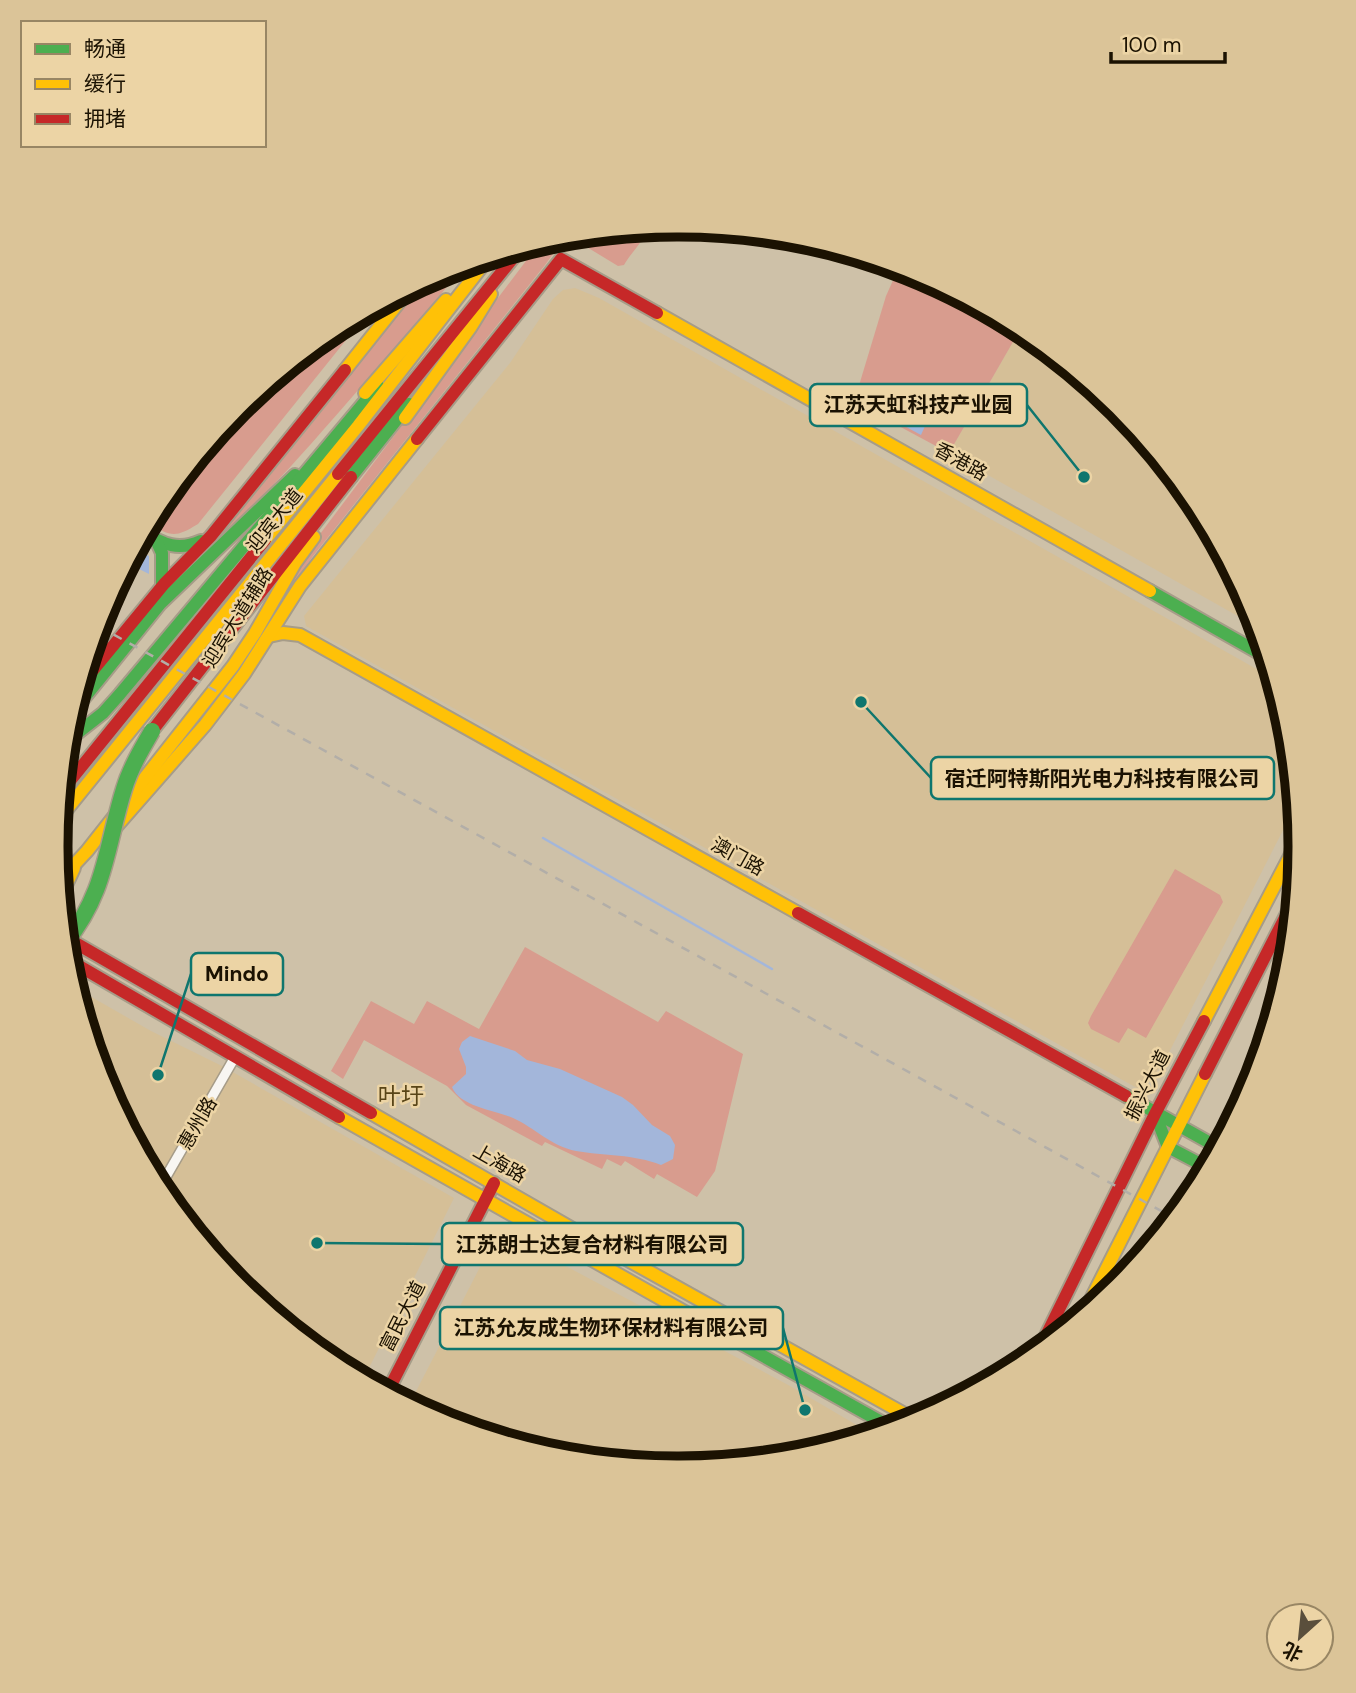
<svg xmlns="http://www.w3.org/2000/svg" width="1356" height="1693" font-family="'DM Sans','Noto Sans SC',sans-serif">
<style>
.built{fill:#d5bf97}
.green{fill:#d89c8e}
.water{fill:#a3b6da}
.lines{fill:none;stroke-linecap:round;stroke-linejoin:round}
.stream{stroke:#a3b6da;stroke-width:2.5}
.street-casing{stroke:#a69c88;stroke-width:12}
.fast-casing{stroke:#a69c88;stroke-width:16}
.slow-casing{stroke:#a69c88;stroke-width:16}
.jam-casing{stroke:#a69c88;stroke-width:16}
.street{stroke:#f8f6f2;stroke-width:9}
.fast{stroke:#4caf50;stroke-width:12}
.slow{stroke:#ffc107;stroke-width:12}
.jam{stroke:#c62828;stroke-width:12}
.rail{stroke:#b2aea8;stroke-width:2.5;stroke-dasharray:9 9;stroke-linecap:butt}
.fast-bridge-casing{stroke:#a69c88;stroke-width:19;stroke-linecap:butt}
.fast-bridge{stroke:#4caf50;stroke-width:16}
.labels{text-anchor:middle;stroke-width:5;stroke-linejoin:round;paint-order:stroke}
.street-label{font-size:19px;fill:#1b1202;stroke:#ecd4a5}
.quarter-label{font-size:23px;fill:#594518;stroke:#ecd4a5}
.rim{fill:none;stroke:#1b1202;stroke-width:9}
.leader{fill:none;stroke:#0f766e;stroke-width:2.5}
.callout-dot{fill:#0f766e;stroke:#ecd4a5;stroke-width:2.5}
.callout{fill:#ecd4a5;stroke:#0f766e;stroke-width:2.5}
.callout-label{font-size:21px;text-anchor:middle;font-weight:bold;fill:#1b1202}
</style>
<rect width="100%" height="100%" fill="#cec1a8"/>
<g class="built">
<path d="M575,288L599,298L1274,679L1288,726L1296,805L1164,1062L1144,1088H1137L306,626L304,616L510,363L553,299L563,290Z"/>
<path d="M1021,328L1118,407L1195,501L1253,609L1259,628L949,453Z"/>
<path d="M74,987L151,1031L222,1066L454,1198L363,1380L332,1363L238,1286L161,1192L103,1084Z"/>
<path d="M504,1233L790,1386L872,1434L799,1457L678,1468L556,1456L440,1421L409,1405L496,1236Z"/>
</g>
<g class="green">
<path d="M647,228C643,243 632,251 624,265L618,266L567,235Z"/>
<path d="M557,236H566L545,265L313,556L276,610L314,542L541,241Z"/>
<path d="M465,264C427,313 386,358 346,404C304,452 264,499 215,540L427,279L440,272Z"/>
<path d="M899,267L916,272L1021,328L949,453L854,402L886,296Z"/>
<path d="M371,309L198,524C175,538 171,537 149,523L161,501L238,406L333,329Z"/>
<path d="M1175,869L1220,895L1223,902L1146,1038L1128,1028L1119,1043L1091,1029L1088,1023L1091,1016Z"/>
<path d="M525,947L658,1022L666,1011L743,1054L715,1171L697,1197L657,1174L654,1179L625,1161L621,1166L607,1159L602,1169L545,1142L542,1146L466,1105L447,1086L364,1040L343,1079L331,1071L371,1001L414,1024L427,1001L479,1029Z"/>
</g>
<g class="water">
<path d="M884,393L929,417L921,435L875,410Z"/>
<path d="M135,549L149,556V574L127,563Z"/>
<path d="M470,1036L515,1051L527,1060L560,1069L622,1097L633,1105L652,1125L670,1136L675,1145L673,1159L661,1165C634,1154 604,1156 576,1151C551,1146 535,1128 513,1118C495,1110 460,1107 452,1087L466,1074V1067L459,1049L462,1042Z"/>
</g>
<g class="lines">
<path class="stream" d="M543,838L772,969"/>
<defs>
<path id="street" d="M159,1189L235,1057"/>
<g id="fast">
<path d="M351,477L409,404"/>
<path d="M144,532C163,545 179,551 201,541"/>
<path d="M156,540L162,553V587"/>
<path d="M1150,591L1268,658"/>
<path d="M72,713L160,604L295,475"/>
<path d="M66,742L103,713L120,694L378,386"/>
<path d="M1126,1096L1219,1148"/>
<path d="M1155,1114L1168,1147L1208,1168"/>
<path d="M697,1319L892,1428"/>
</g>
<g id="slow">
<path d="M657,313L1150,591"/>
<path d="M345,370L411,287"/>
<path d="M365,393L446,300"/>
<path d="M405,418L470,328L491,294"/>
<path d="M265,540L358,426L489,257"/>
<path d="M269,636L283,633L300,635L798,913"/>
<path d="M59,819L338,474"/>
<path d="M114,829L205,725L244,674L300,586L417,439"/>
<path d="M59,881L87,851L233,666L255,633L295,563L314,537"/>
<path d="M61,896L74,868"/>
<path d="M1204,1021L1299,839"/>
<path d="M371,1113L576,1231L917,1421"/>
<path d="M339,1117L697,1319"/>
<path d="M1083,1315L1205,1074"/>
</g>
<g id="jam">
<path d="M417,439L561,259L657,313"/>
<path d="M338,474L522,247"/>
<path d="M80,686L164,584L211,536L345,370"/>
<path d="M152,731L351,477"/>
<path d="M61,792L265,540"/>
<path d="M798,913L1126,1096"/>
<path d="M65,937L371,1113"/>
<path d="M67,959L339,1117"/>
<path d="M1205,1074L1295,898"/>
<path d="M1038,1352L1155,1114L1204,1021"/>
<path d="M387,1393L494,1183"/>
</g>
</defs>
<use href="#street" class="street-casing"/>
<use href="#fast" class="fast-casing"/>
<use href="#slow" class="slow-casing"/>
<use href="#jam" class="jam-casing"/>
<use href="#street" class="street"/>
<use href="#fast" class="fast"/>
<use href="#slow" class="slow"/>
<use href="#jam" class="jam"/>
<path class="rail" d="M98,626L1174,1218"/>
<defs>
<path id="fast-bridge" d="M65,943C106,893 106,847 124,789C130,769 141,750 152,731"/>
</defs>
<use href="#fast-bridge" class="fast-bridge-casing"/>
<use href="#fast-bridge" class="fast-bridge"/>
</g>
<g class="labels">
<g class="street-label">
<text transform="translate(961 461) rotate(29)" y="7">香港路</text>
<text transform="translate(274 520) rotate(-51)" y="7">迎宾大道</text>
<text transform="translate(237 617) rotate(-58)" y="7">迎宾大道辅路</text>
<text transform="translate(738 856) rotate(29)" y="7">澳门路</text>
<text transform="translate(1147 1085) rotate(-63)" y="7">振兴大道</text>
<text transform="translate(197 1123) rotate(-60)" y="7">惠州路</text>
<text transform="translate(500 1163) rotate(30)" y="7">上海路</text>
<text transform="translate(402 1316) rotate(-63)" y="7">富民大道</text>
</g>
<g class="quarter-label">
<text x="401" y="1104">叶圩</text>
</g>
</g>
<path d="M0 0H1356V1693H0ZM677 237H679A609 609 0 0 1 1288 846V847A609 609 0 0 1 679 1456H677A609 609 0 0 1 68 847V846A609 609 0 0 1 677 237Z" fill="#dbc498" fill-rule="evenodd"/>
<path class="rim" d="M677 237H679A609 609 0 0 1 1288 846V847A609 609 0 0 1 679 1456H677A609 609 0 0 1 68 847V846A609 609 0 0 1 677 237Z"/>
<path class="leader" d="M1084 477L1027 405M861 702L931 778M158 1075L191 974M317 1243L442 1244M805 1410L783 1328"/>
<g class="callout-dot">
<circle cx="1084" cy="477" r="7"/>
<circle cx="861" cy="702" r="7"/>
<circle cx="158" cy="1075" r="7"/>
<circle cx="317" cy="1243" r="7"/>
<circle cx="805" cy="1410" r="7"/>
</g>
<g class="callout">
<rect x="810" y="384" width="217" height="42" rx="7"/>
<rect x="931" y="757" width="343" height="42" rx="7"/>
<rect x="191" y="953" width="92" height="42" rx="7"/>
<rect x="442" y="1223" width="301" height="42" rx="7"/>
<rect x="440" y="1307" width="343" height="42" rx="7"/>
</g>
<g class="callout-label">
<text x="918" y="412">江苏天虹科技产业园</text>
<text x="1102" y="786">宿迁阿特斯阳光电力科技有限公司</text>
<text x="237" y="981">Mindo</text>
<text x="592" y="1252">江苏朗士达复合材料有限公司</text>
<text x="611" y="1335">江苏允友成生物环保材料有限公司</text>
</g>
<rect x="21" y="21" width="245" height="126" fill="#ecd4a5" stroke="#988664" stroke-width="2"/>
<rect x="35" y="44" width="35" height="10" fill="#4caf50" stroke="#988664" stroke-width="2"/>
<text x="84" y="56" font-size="21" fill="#1b1202">畅通</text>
<rect x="35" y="79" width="35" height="10" fill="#ffc107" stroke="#988664" stroke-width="2"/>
<text x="84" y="91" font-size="21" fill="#1b1202">缓行</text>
<rect x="35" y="114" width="35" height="10" fill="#c62828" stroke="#988664" stroke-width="2"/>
<text x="84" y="126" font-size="21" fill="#1b1202">拥堵</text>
<g transform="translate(1300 1637) rotate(207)"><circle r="33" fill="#ecd4a5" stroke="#988664" stroke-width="2"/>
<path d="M0-5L12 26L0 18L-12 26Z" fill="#5a4f3c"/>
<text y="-10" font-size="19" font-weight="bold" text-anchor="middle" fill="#1b1202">北</text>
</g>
<path d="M1111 52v10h114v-10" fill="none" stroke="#1b1202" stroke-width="3.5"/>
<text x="1122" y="52" font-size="21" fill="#1b1202" stroke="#ecd4a5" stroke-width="5" paint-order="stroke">100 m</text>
</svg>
